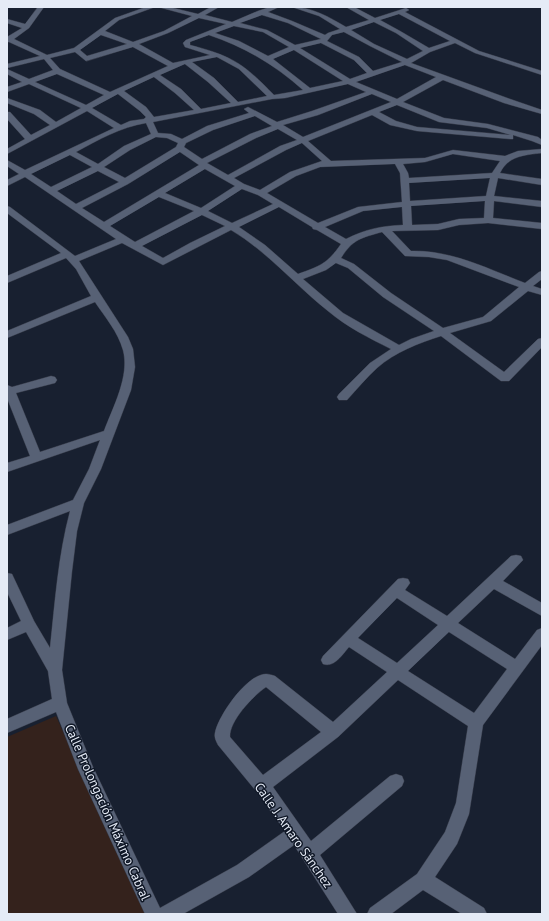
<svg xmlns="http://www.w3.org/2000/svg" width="549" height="921" font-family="'PT Sans',sans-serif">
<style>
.medical{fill:#34221c}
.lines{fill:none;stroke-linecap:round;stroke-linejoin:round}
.minor-casing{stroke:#363b49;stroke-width:1}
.minor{fill:#576175;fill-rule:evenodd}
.labels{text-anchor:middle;stroke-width:3;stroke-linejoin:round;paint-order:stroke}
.near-street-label{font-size:13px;fill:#e5ebf6;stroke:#0f1726}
</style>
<rect width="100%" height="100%" fill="#182030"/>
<path class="medical" d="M56,716L145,914H7V737Z"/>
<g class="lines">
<defs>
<path id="minor" d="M38,7H44L29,28L14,39L47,55L74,48L115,18L146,7H155L119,20L105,31L133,42L164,31L192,16L158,7H169L198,14L211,7H219L205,15L232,22L258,11L270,7H279L268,12L292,21L325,35L328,33L340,29L319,16L292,7C312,7 329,17 346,27L369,20L346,7H354L375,18L406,8L409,10L405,12L479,51L542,71V75L475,53L455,43L430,52L411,63L510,99L542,110V114L504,103L443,80L403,102L444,118L488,124L538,137L542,140V145L532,141L513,135V139H510L417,131L390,125L372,115L308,141L331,161L425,158L453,150L505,156L518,151L542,149V153C524,155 508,156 500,173L542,179V185L498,178L494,196L542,201V207L494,201L493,218L542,223V229L488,223L459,225L438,230L392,231L411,251C452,250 488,269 525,283L539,272L542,271V279L533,286L542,289V295L528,291L491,321L450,333L504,372L538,339L542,338V347L509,381H501L441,336C419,343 395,352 377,368C366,378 357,389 347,400H339L337,397L339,394L370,363L391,349C369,338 347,327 328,311C295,285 268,252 231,230L163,265L122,243L79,261L128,337L133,349L135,367L131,390L101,469L84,503L77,531L72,571L62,670L67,703L93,767L160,908L237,865L285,831L256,791L218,745C216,741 214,737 215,733C218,716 247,674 266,674C269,674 272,675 275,676L333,722L387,672L349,647C342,655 334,668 323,664L321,660L323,656L398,579L403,578L408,579L410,583L405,590L447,616L511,556L516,555L521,556L523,560L503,581L542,603V616L494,589L458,623L515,659L537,630L542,628V645L483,725L469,814L457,844L435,877L484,908L487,914H462L423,890L391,914H367L370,908L417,874L445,832L456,803L468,726L398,680L338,737L273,787L311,841L390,776L396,774L402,776L404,781L402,786L320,855L357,914H338L294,845L249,877L183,914H145L78,769L56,712L7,733V719L52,699L48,671L26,632L7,640V628L21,621L7,592V573L12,574L34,621L50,648C55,602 58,556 70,511L7,535V525L73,500L89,469L100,440L7,472V463L30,456L7,398V385L12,387L51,376L55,377L57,380L55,383L16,393L40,452L104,431C113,407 130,376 123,350C118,332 105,317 95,302L7,338V331L91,296L76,269L66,258L7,283V276L61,253L7,213V206L10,207L75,256L116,239L25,177L7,186V180L19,174L7,166V160L25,170L114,128L87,111L7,154V149L25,139L7,119V112H10L31,135L50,125L34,114L7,103V98L40,110L56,122L81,108L29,84L7,92V87L22,82L7,74V69L29,79L53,70L44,59L7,68V64L40,56L9,42H7V37L22,28L7,23V19L25,24ZM399,14L450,41L429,48L400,31L380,20ZM262,15L288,23L321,39L295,45L267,30L240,23ZM199,18L226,24L186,40L183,43L185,47L210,55L173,63L139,44L168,33ZM374,22L396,33L423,51L407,59L374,44L351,30ZM234,26L263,32L289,47L268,56L239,41L215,33ZM344,32L370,46L402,62L373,71L359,57L327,41L332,35ZM101,35L127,44L87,56L80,50ZM209,35C245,47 275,65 303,90L274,95C243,63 232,56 190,45V42ZM321,43L354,60L367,73L350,79L300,48ZM133,47L168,66L110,92L60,69L50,58L75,52L86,61ZM294,50L343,81L310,88L273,59ZM217,57L239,69L267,96L238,102L214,78L192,62ZM185,64L208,82L231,103L201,109L181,89L160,75ZM405,65L436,77L397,99L356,82ZM57,74L104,95L86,105L35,82ZM154,77L175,93L194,110L154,117L146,107L124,91ZM348,84L366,92L312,111L277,122L248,107L244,109L249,113L207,126L182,139L171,134L158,133L153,122L272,99L285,98ZM118,94L140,111L146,117L144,119L130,121L121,125L92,108ZM372,94L391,102L303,137L283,125L318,115ZM397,105L439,122L487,128L511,135L417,127L396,121L379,112ZM255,116L272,126L250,134L202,159L184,147L186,143L213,130ZM146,123L151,134L124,146L98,164L76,152C98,140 121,127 146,123ZM278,129L297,140L280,146L228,175L207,163L256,138ZM156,137L167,138L178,143L176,147L125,178L104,167L130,150ZM302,143L322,161L290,172L260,190L244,184L234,178L286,150ZM180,152L199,165L104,222L82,208L128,184ZM453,154L500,161L492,173L409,178L408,173L403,164L425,162ZM70,155L92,167L51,187L31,174ZM395,164L400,173L402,202L358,207L318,223L267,193L296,176L320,167ZM205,169L235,186L201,208L165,193ZM98,171L119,182L76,204L57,191ZM490,178L486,196L410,201L409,183ZM242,189L258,195L273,204L232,223L208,211ZM159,197L194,211L135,242L110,226ZM485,201L484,218L459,219L438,224L412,225L411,206ZM279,207L312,227L313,229L317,230L341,244C327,264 320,266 298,274L265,245L239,227ZM402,207L403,225C381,226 366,229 346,239L325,227L363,211ZM202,215L225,226L190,243L163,258L142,246ZM382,232L405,256L429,257L447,260L519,287L483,317L443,328L391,293L354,264L341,258C353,239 361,238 382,232ZM336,263L348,268L383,297L434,331L411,339L399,345L343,313L303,279L326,270ZM397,598L438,625L397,663L358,638ZM449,632L507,669L474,713L408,671ZM266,687L321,732L263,775L230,737C229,721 253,696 266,687Z"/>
</defs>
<use href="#minor" class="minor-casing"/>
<use href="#minor" class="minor"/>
</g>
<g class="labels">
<g class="near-street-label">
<text transform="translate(108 812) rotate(66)" y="5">Calle Prolongación Máximo Cabral</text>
<text transform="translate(294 835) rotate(55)" y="5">Calle J. Amaro Sánchez</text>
</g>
</g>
<rect width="549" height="921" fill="none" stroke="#e5ebf6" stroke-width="16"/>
</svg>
